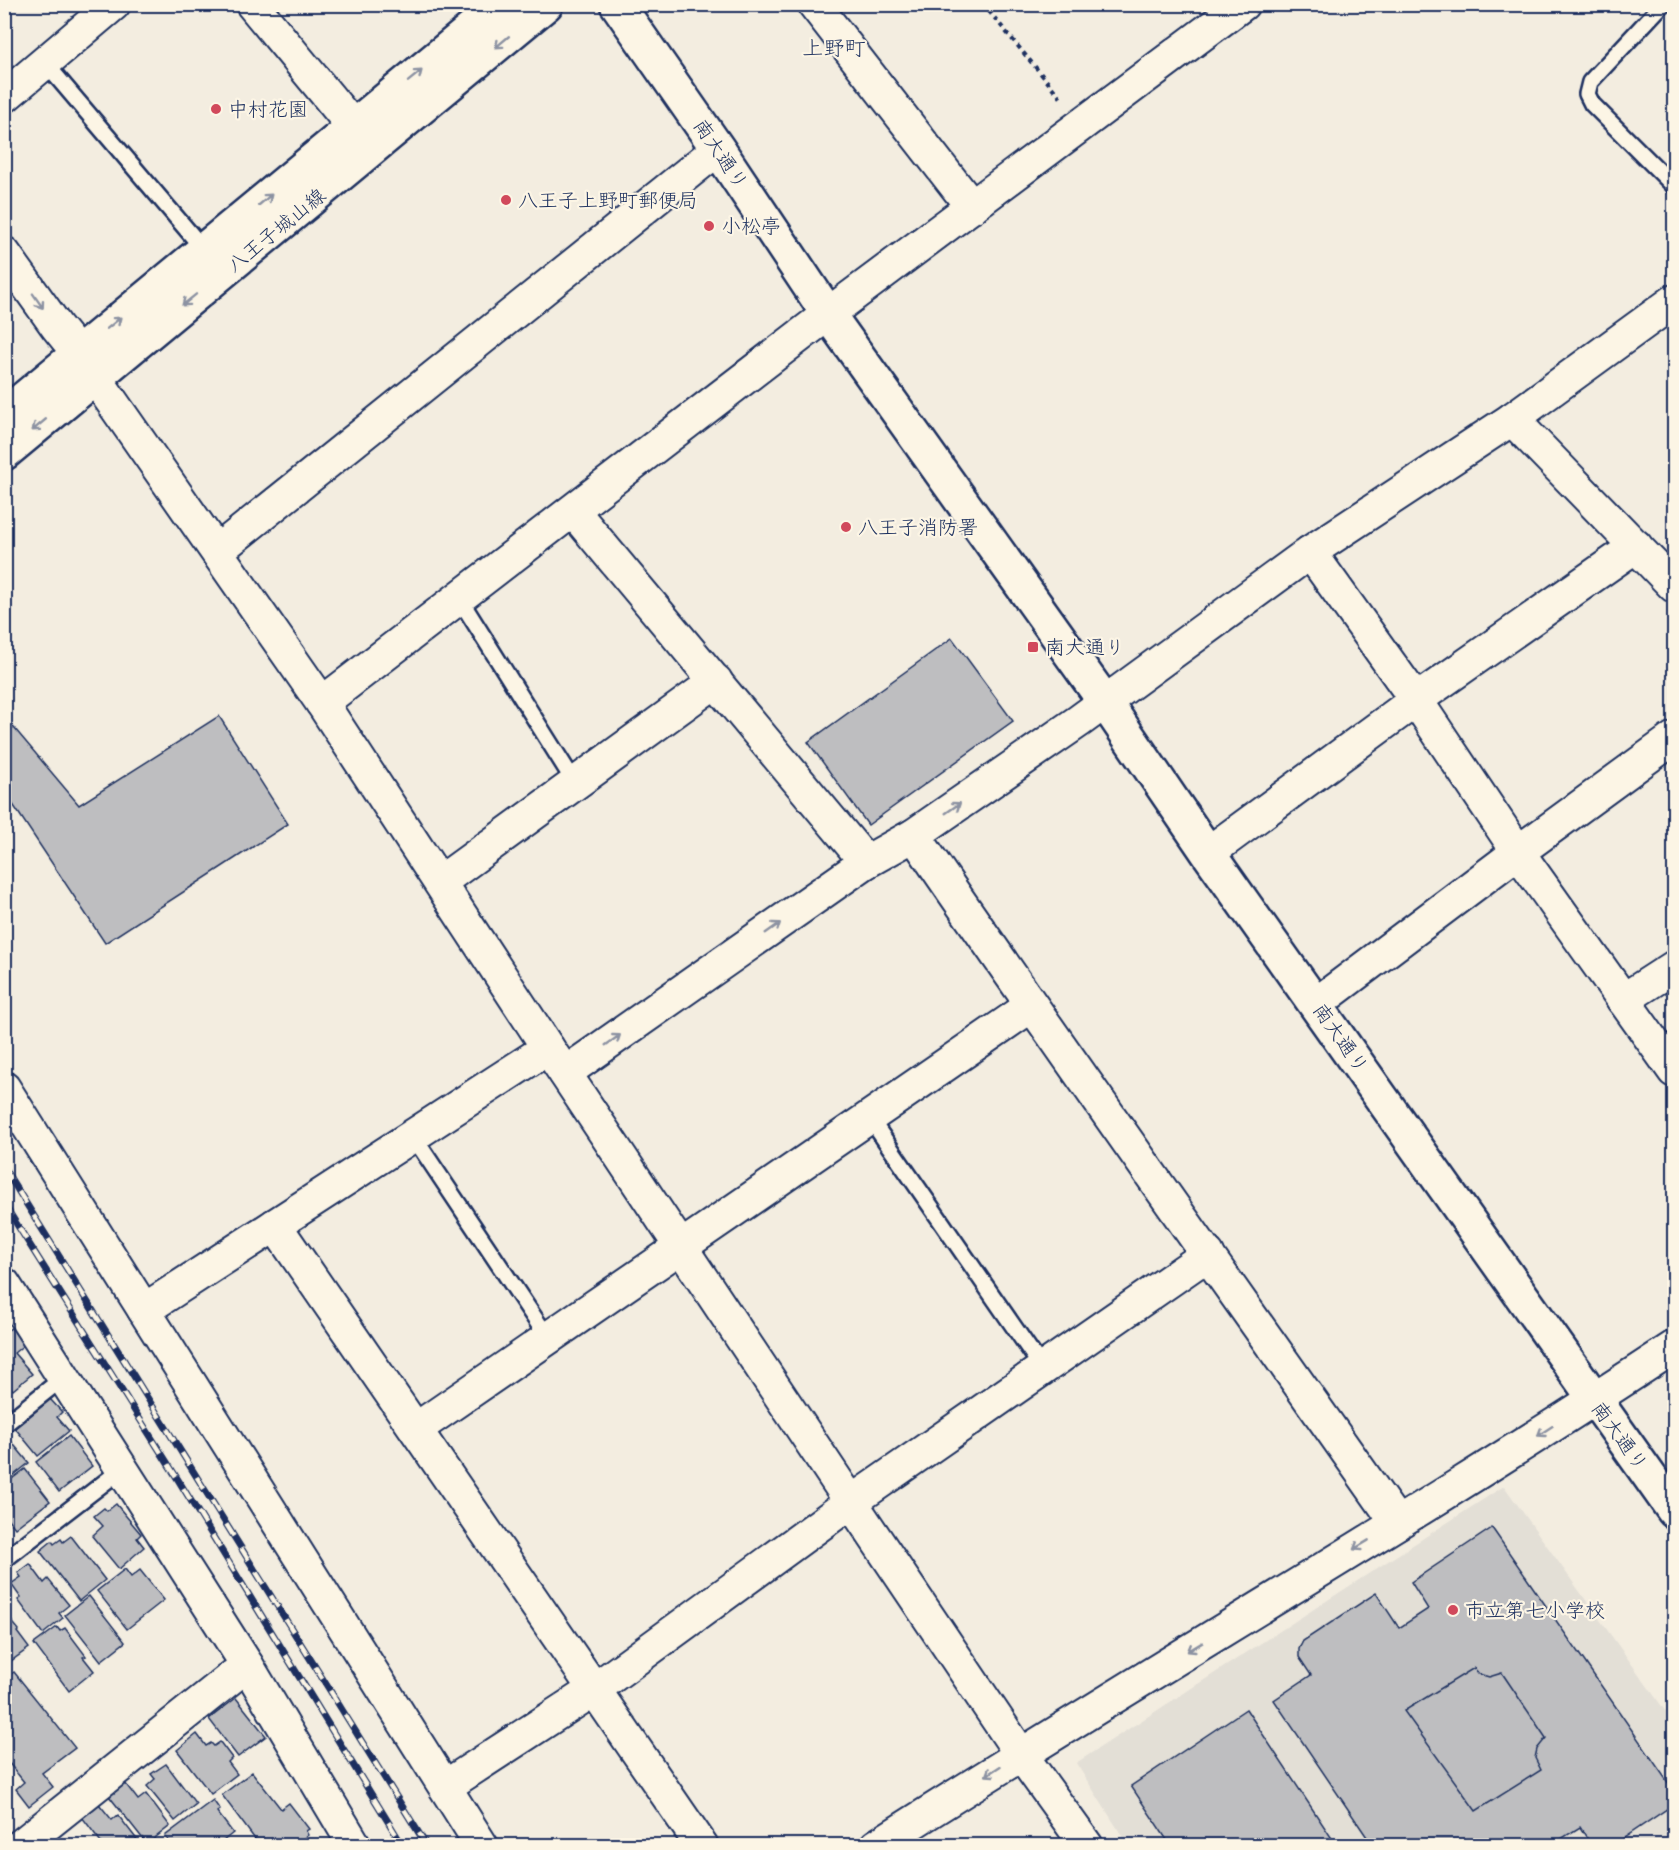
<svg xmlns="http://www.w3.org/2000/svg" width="1679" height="1850" font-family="'Comic Neue','Klee One',sans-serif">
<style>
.built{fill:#e3dfd6}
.building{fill:#bebec0;stroke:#1b2f5e;stroke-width:1.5}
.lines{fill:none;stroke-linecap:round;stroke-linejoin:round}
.service-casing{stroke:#1b2f5e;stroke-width:20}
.minor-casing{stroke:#1b2f5e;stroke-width:36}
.tertiary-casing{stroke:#1b2f5e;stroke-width:38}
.secondary-casing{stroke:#1b2f5e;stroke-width:38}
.path{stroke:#1b2f5e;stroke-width:4;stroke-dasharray:4.5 4.5;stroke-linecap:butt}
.service{stroke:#fcf5e5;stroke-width:15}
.minor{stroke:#fcf5e5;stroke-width:32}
.tertiary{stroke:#fcf5e5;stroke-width:33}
.secondary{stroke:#fcf5e5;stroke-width:33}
.rail-casing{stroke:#1b2f5e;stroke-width:7}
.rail{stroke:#fcf5e5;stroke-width:4.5;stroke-dasharray:14;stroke-linecap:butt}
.oneway{stroke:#8c92a2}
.poi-dot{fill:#d1495b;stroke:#fcf5e5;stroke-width:2}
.labels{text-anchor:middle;stroke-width:4.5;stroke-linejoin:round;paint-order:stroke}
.poi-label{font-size:20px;fill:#1b2f5e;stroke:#fcf5e5;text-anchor:start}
.street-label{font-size:20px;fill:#1b2f5e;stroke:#fcf5e5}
.neighbourhood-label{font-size:21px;fill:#1b2f5e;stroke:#fcf5e5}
</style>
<rect width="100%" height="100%" fill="#f3ede0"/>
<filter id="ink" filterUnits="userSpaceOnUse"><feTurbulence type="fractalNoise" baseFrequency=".0167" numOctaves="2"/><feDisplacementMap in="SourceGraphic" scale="12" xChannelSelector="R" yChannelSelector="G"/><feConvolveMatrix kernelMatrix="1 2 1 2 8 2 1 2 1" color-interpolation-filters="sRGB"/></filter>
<g filter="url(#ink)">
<path class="built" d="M1504,1486L1666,1712L1674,1707V1845H1128L1076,1763Z"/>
<g class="building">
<path d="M952,638L1013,721L868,825L808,742Z"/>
<path d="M4,716L79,805L219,716L288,824L105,943L8,797L4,799Z"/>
<path d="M11,1328L25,1344L14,1353L32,1374L13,1390L11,1388L5,1393L4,1333Z"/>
<path d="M50,1399L62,1412L57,1417L69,1431L38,1456L15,1428Z"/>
<path d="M5,1434L29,1463L4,1483V1435Z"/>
<path d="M69,1436L92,1466L59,1492L36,1462Z"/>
<path d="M25,1469L50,1501L15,1528L4,1514V1485Z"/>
<path d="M116,1504L141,1534L137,1538L144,1547L119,1569L92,1536L103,1526L94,1516L104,1508L107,1511Z"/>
<path d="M1492,1528L1674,1791V1804L1612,1846H1592L1580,1827L1550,1846H1373L1274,1700L1311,1675L1299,1657V1649L1303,1641L1376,1593L1399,1628L1428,1609L1411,1582Z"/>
<path d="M71,1536L105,1580L79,1601L40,1551L52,1541L54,1544L61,1539L63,1542Z"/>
<path d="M30,1564L44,1583L48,1579L69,1605L59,1613L63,1618L43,1634L18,1600L21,1598L11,1584L21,1577L18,1573Z"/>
<path d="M125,1569L131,1577L140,1570L164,1600L127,1629L97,1591Z"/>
<path d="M89,1596L125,1642L101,1661L65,1615Z"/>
<path d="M4,1612L19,1630L17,1632L29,1648L4,1666Z"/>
<path d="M57,1627L60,1631L65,1628L86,1656L83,1657L94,1671L69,1691L34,1644Z"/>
<path d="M1474,1668L1479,1674L1489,1677L1502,1673L1546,1738L1537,1749L1535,1758L1541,1770L1476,1811L1404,1711Z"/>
<path d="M14,1672L75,1748L42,1773L53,1787L29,1806L16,1789L24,1782L4,1757V1679Z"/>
<path d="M236,1698L266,1736L238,1757L209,1719Z"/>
<path d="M1246,1709L1337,1846H1171L1131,1786Z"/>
<path d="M197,1734L206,1746L211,1743L214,1746L220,1742L232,1758L228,1762L237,1774L211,1794L177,1750Z"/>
<path d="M166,1764L196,1804L175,1821L147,1786L155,1779L151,1774Z"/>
<path d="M252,1772L281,1809L289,1803L309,1829L306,1831L308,1835L294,1846H260L222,1795Z"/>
<path d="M125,1783L138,1800L146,1794L170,1826L147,1844L109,1796Z"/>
<path d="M213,1800L220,1810L217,1812L233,1833L217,1846H172L165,1836Z"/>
<path d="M99,1804L112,1820L118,1815L142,1846H104L82,1817Z"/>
</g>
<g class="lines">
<defs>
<g id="service">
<path d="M1663,4L1590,82L1587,94L1592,104L1674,186"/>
<path d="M46,64L205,251"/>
<path d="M459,598L575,783"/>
<path d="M869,1117L1043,1369"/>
<path d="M413,1136L548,1338"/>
<path d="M4,1425L64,1377"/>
<path d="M4,1560L122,1469"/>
</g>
<g id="minor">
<path d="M252,4L370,147"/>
<path d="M814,4L972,207"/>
<path d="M4,97L114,4"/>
<path d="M4,253L57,327L78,353L322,703L548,1048L851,1502L1020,1753L1087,1846"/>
<path d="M1512,419L1674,586"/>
<path d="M573,511L866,862"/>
<path d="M217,551L718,149"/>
<path d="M1310,552L1416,700L1518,852L1674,1071"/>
<path d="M322,703L828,314L1243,4"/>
<path d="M914,835C1072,1066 1236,1294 1397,1523"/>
<path d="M1208,853L1416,700L1636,546"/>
<path d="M440,882L716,681"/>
<path d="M1623,1000L1674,967"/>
<path d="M1316,1004L1518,852L1674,738"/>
<path d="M565,1073L866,862L914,835L1079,721L1310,552L1512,419L1674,301"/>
<path d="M4,1088L482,1846"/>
<path d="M275,1225L702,1846"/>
<path d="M4,1284L247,1665L355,1846"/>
<path d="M144,1310L548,1048"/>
<path d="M416,1429L1031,1006"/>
<path d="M446,1786L595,1689L851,1502L1208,1254"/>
<path d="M20,1846L247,1665"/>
<path d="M876,1846C1140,1677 1412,1520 1674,1347"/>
</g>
<path id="tertiary" d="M617,4L718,149L828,314L1105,702L1208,853L1674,1511"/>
<g id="secondary">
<path d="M4,415L502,4"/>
<path d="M4,453L546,4"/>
</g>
</defs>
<use href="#service" class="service-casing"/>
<use href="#minor" class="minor-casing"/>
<use href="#tertiary" class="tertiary-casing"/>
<use href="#secondary" class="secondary-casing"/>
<path class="path" d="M983,4L1061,98"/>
<use href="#service" class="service"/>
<use href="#minor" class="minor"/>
<use href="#tertiary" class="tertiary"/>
<use href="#secondary" class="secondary"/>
<defs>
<g id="rail">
<path d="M4,1168L427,1846"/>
<path d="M4,1204L177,1478L403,1846"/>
</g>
</defs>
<use href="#rail" class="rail-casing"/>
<use href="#rail" class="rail"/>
</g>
<defs><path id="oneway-shaft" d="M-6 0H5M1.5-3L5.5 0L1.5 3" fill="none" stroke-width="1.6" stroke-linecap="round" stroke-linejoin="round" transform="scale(1.5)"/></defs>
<g class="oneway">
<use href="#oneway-shaft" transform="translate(502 42) rotate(140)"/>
<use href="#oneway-shaft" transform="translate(415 76) rotate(-39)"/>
<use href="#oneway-shaft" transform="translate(265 200) rotate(-40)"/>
<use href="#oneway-shaft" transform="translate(189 300) rotate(141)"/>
<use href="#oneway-shaft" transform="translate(38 301) rotate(55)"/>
<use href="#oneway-shaft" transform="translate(114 323) rotate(-39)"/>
<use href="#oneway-shaft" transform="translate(39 425) rotate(140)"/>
<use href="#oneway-shaft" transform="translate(953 808) rotate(-35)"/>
<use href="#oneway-shaft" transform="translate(773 928) rotate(-35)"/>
<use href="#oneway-shaft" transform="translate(613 1040) rotate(-35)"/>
<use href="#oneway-shaft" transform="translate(1545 1431) rotate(147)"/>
<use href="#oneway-shaft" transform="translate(1361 1545) rotate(149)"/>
<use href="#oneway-shaft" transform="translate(1195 1647) rotate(149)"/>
<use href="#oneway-shaft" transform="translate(993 1771) rotate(147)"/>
</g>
</g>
<g class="poi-dot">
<circle cx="216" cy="109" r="6"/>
<circle cx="506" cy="200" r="6"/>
<circle cx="709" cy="226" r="6"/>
<circle cx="846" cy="527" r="6"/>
<rect x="1027" y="641" width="12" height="12" rx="3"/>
<circle cx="1453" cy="1610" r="6"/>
</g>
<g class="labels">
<g class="poi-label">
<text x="228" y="116">中村花園</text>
<text x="518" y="207">八王子上野町郵便局</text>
<text x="721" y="233">小松亭</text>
<text x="858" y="534">八王子消防署</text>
<text x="1045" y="654">南大通り</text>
<text x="1465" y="1617">市立第七小学校</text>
</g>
<g class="street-label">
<text transform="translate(721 154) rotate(56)" y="7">南大通り</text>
<text transform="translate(276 230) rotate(-39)" y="7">八王子城山線</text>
<text transform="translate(1341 1038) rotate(55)" y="7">南大通り</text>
<text transform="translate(1620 1436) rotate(54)" y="7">南大通り</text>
</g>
<g class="neighbourhood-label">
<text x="834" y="55">上野町</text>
</g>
</g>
<rect width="1679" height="1850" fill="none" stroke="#fcf5e5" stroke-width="24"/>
<rect x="12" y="12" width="1655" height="1826" fill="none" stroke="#1b2f5e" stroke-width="2" filter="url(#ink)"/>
</svg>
